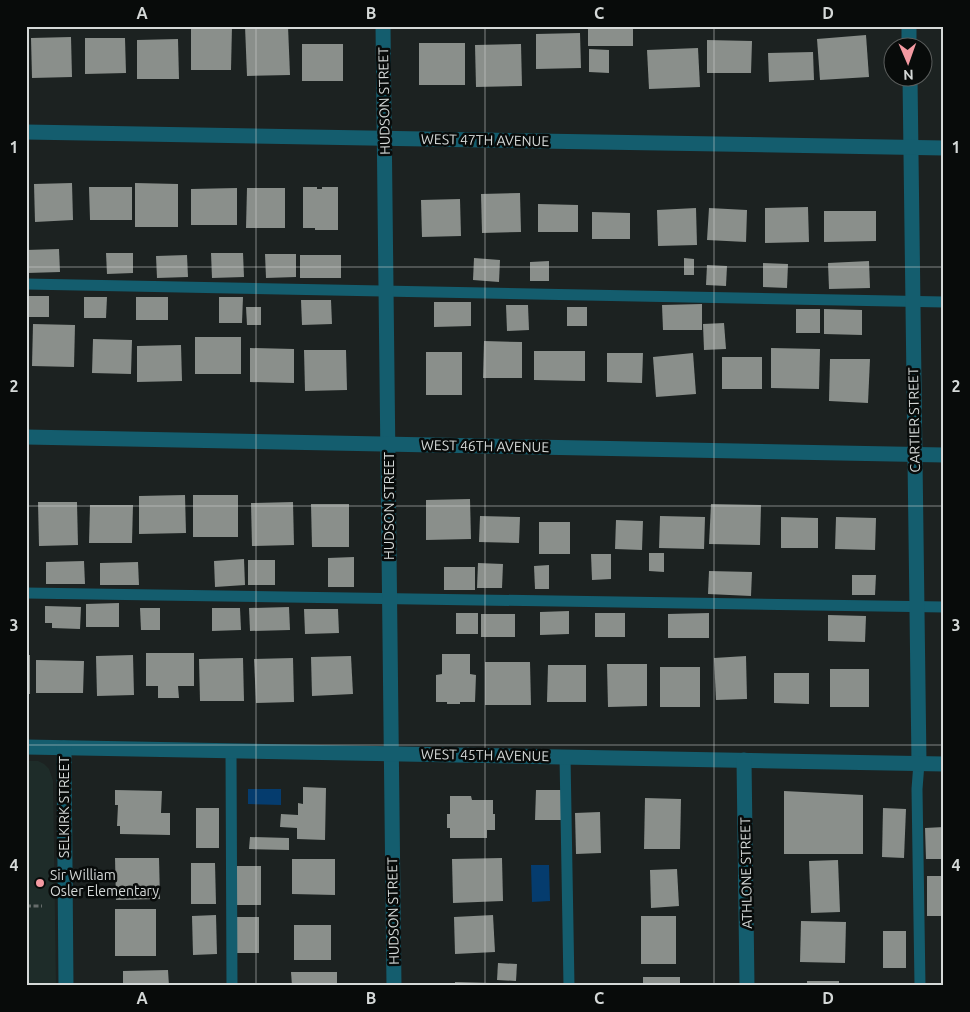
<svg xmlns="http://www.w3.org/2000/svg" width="970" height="1012" font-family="Ubuntu,sans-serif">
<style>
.built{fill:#1e2c29}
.water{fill:#053c6e}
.building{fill:#8a8f8b}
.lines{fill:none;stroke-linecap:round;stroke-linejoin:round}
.path{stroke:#666c6b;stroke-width:3;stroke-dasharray:5 2.5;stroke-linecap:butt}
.lane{stroke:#145d6e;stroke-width:11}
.street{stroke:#145d6e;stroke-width:15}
.grid{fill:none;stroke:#d5d9d8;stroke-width:1;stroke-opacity:0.55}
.poi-dot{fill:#f49aa2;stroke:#080b0a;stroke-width:2}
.labels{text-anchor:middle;stroke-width:5;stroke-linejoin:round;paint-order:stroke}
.street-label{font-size:14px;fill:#d5d9d8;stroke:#080b0a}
.poi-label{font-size:14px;fill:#d5d9d8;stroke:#080b0a;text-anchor:start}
.neatline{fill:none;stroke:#d5d9d8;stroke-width:2}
.grid-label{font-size:16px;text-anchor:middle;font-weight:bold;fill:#d5d9d8}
</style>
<rect width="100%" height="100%" fill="#1c2221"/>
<path class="built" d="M26,761H38L44,764L49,769L53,781L56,986H26Z"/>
<g class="water">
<path d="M248,789H281V805L248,804Z"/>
<path d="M531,865H549L550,901L532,902Z"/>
</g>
<g class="building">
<path d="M191,26H232L231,70H191Z"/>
<path d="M245,26H288L290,75L247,76Z"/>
<rect x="588" y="26" width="45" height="20"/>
<path d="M580,33L581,68L536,69V34Z"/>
<path d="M866,35L869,77L820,80L817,39Z"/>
<path d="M71,37L72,77L32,78L31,38Z"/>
<path d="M85,38H125L126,73L85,74Z"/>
<path d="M178,39L179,79H137V40Z"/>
<path d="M707,40L752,41L751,73H707Z"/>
<rect x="419" y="43" width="46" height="42"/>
<rect x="302" y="44" width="41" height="37"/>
<path d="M521,44L522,86L476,87L475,45Z"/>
<path d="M698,48L700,87L649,89L647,50Z"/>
<path d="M589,49L609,50V73L589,72Z"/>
<path d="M813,52L814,80L769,82L768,53Z"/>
<path d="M72,183L73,220L35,222L34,184Z"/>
<path d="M135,183L178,184V227H135Z"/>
<path d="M89,187H132V220H90Z"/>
<path d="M303,187H317V189H322V187H338V230H315V228H303Z"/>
<path d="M237,188V225H191V189Z"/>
<path d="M247,188H285V228H246Z"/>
<path d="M520,193L521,232L482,233L481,194Z"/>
<path d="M460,199L461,236L422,237L421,200Z"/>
<path d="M538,204L578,205V232H538Z"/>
<path d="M808,207L809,242L765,243V208Z"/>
<path d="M696,208L697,245L658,246L657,210Z"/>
<path d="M709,208L747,210L746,242L707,240Z"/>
<path d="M824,211H876V241L824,242Z"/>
<path d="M592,212L630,213V239H592Z"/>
<path d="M59,249L60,272L27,273L26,250Z"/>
<path d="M106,253H133V273L107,274Z"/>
<path d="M211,253H243L244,277L212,278Z"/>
<path d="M265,254H296V277L266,278Z"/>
<path d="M187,255L188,277L157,278L156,256Z"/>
<rect x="300" y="255" width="41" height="23"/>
<path d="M474,258L500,260L499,282L473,280Z"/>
<path d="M684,258L694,259V275H684Z"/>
<path d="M549,261V281H530V262Z"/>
<path d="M869,261L870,288L829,289L828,263Z"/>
<path d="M763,263L788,264L787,288L763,287Z"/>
<path d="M707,265L727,266L726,286L706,285Z"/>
<rect x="28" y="296" width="21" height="21"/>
<path d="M84,297H107L106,318H84Z"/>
<rect x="136" y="297" width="32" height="23"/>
<path d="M219,297H243L242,323H219Z"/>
<path d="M301,300H331L332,324L302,325Z"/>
<path d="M434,302H471V326L434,327Z"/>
<path d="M702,304V330H663L662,305Z"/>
<path d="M506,305H528L529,330L507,331Z"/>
<path d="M246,307H261V325H247Z"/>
<rect x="567" y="307" width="20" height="19"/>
<rect x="796" y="309" width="24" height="24"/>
<path d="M824,309L862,310V335L824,334Z"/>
<path d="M724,323L726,349L704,350L703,324Z"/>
<path d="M33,324L75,325L74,367L32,366Z"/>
<rect x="195" y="337" width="46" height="37"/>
<path d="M93,339L132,340L131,374L92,373Z"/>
<path d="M484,341L522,342V378H483Z"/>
<path d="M181,345L182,381L137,382V346Z"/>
<path d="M250,348L294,349V383L250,382Z"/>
<path d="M771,348L820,349L819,389L771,388Z"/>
<path d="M304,350H346L347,390L305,391Z"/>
<path d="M534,351H585V381L534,380Z"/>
<rect x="426" y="352" width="36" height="43"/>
<path d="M607,353H643L642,383L607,382Z"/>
<path d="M693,353L696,394L656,397L653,357Z"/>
<rect x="722" y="357" width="40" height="32"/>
<path d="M830,359H870L868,403L829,401Z"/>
<path d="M185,495L186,533L139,534V496Z"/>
<rect x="193" y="495" width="45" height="42"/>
<path d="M470,499L471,539L426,540V500Z"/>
<path d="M38,502H77L78,545L39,546Z"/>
<path d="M293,502L294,545L252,546L251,503Z"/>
<path d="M311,504H349V547H312Z"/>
<path d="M711,504L761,505L760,545L709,544Z"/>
<path d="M90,505H133L132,543H89Z"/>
<path d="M480,516L520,517L519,543L479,542Z"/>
<path d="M660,516L705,517L704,549L659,548Z"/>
<path d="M781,517L818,518V548H781Z"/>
<path d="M836,517L876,518L875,550L835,549Z"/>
<path d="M616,520L643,521L642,550L615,549Z"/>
<rect x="539" y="522" width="31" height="32"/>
<path d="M649,553H664V572L649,571Z"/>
<path d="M591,554H611V579L592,580Z"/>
<path d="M354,557V587H328V558Z"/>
<path d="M244,559L245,585L215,587L214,561Z"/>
<rect x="248" y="560" width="27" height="25"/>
<path d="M84,561L85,584H46V562Z"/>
<path d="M138,562L139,585H100V563Z"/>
<path d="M478,563L503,564L502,588H477Z"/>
<path d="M549,565V589H535L534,566Z"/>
<rect x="444" y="567" width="31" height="23"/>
<path d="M709,571L752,572L751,596L708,594Z"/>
<path d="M852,575H876L875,595H852Z"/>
<path d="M119,603V627H86V604Z"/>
<path d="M45,606L81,607L80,629L52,628V623H45Z"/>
<path d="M289,607L290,630L250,631L249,608Z"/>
<path d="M140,608H160V630H141Z"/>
<path d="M212,608H240L241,630L212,631Z"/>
<path d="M304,609H338L339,633L305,634Z"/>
<path d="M569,611V634L540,635V612Z"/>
<rect x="456" y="613" width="22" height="21"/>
<rect x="595" y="613" width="30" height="24"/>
<path d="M709,613V638H668V614Z"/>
<rect x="481" y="614" width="34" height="23"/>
<path d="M828,615L866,616L865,642L828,641Z"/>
<path d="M146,653H194V686H178L179,698H158V686H146Z"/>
<path d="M442,654H470V674L476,675L475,702H460V704H447V702H436V675L442,674Z"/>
<rect x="26" y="655" width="4" height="39"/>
<path d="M133,655L134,695L97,696L96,656Z"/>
<path d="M351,656L353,694L312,696L311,657Z"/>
<path d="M746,656L747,699L716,700L714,658Z"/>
<path d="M243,658L244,701H200L199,659Z"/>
<path d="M293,658L294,702L256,703L254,659Z"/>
<path d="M36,660L84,661L83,693H36Z"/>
<path d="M485,662H530L531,705H485Z"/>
<path d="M607,664H647V706L608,707Z"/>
<path d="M548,665H586V702H547Z"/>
<rect x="660" y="667" width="40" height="40"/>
<rect x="830" y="669" width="39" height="38"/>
<path d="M774,673H809V704L774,703Z"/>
<path d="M303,787L326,788L325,840L297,839V828L280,827L281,814L298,815V803L303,804Z"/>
<path d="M115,790L162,791L161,813H170V835L120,834V826H117L118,805H115Z"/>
<path d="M536,790H561V820H535Z"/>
<path d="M784,791L863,795V854H784Z"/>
<path d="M450,796H471L472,800H493V814H495V830H487V838H450V828H447V814H450Z"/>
<path d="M645,798L681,799L680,849H644Z"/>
<rect x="196" y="808" width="23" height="40"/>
<path d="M883,808L906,809L904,858L882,857Z"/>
<path d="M600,812L601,853L576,854L575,813Z"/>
<path d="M944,827V859H926L925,828Z"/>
<path d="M250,837L289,838V850L249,849Z"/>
<path d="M115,858H159L160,899L116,900Z"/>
<path d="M502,858L503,901L453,903L452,859Z"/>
<path d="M292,859H335V895L292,894Z"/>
<path d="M838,860L840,912L811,913L809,861Z"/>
<path d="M191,863H215L216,904H191Z"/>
<rect x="235" y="866" width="26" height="39"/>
<path d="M677,869L679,906L651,908L650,870Z"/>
<rect x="927" y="876" width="17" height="40"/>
<rect x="115" y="909" width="41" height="47"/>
<path d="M216,915L217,954L193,955L192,916Z"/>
<path d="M493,915L495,952L455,954L454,917Z"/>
<rect x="641" y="916" width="35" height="48"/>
<rect x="237" y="917" width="22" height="36"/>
<path d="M801,921L846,922L845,963L800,962Z"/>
<rect x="294" y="925" width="37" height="35"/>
<rect x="883" y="931" width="23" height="37"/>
<path d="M498,963L517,964L516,981L497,980Z"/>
<path d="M168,970L169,986H123V971Z"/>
<path d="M291,972H337V986H292Z"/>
<rect x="643" y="977" width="37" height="9"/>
<rect x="807" y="981" width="32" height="5"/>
<path d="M455,982L491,983V986H455Z"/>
</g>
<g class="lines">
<path class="path" d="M26,906H42"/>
<g class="lane">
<path d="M26,284L944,302"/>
<path d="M26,593L944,607"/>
<path d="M231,750L232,986"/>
<path d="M565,756L569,986"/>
<path d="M919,763L917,789L920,986"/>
</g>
<g class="street">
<path d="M383,26L394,986"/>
<path d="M909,26V48"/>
<path d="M910,78L919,763"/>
<path d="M26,132L944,148"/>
<path d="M26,437L944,455"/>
<path d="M26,747L944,764"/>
<path d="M64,748L66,986"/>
<path d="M744,760L747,986"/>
</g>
</g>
<path class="grid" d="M256,26V986M485,26V986M714,26V986M26,267H944M26,506H944M26,745H944"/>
<circle class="poi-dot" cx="40" cy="883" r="5"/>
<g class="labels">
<g class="street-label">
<text transform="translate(384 101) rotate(-91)" y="5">HUDSON STREET</text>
<text transform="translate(485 140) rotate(1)" y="5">WEST 47TH AVENUE</text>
<text transform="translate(914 420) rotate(-91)" y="5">CARTIER STREET</text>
<text transform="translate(485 446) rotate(1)" y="5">WEST 46TH AVENUE</text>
<text transform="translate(389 506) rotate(-90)" y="5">HUDSON STREET</text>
<text transform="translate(485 755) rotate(1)" y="5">WEST 45TH AVENUE</text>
<text transform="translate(64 807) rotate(-90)" y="5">SELKIRK STREET</text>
<text transform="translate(746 873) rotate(-91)" y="5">ATHLONE STREET</text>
<text transform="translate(393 911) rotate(-91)" y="5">HUDSON STREET</text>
</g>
<g class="poi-label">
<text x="50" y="880">Sir William<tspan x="50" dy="16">Osler Elementary</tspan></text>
</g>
</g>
<rect width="970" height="1012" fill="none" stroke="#080b0a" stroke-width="55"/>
<g transform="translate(908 62) rotate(178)"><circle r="24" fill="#080b0a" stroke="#5a5d5c"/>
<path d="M0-4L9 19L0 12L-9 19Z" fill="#f49aa2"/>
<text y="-8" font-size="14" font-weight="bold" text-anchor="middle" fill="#d5d9d8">N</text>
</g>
<rect x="28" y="28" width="914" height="956" class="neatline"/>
<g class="grid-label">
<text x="142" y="19">A</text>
<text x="371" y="19">B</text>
<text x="599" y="19">C</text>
<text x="828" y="19">D</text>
<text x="14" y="153">1</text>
<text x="956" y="153">1</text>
<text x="14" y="392">2</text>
<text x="956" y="392">2</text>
<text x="14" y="631">3</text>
<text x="956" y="631">3</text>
<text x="14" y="871">4</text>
<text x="956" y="871">4</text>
<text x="142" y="1004">A</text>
<text x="371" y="1004">B</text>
<text x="599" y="1004">C</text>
<text x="828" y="1004">D</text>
</g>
</svg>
